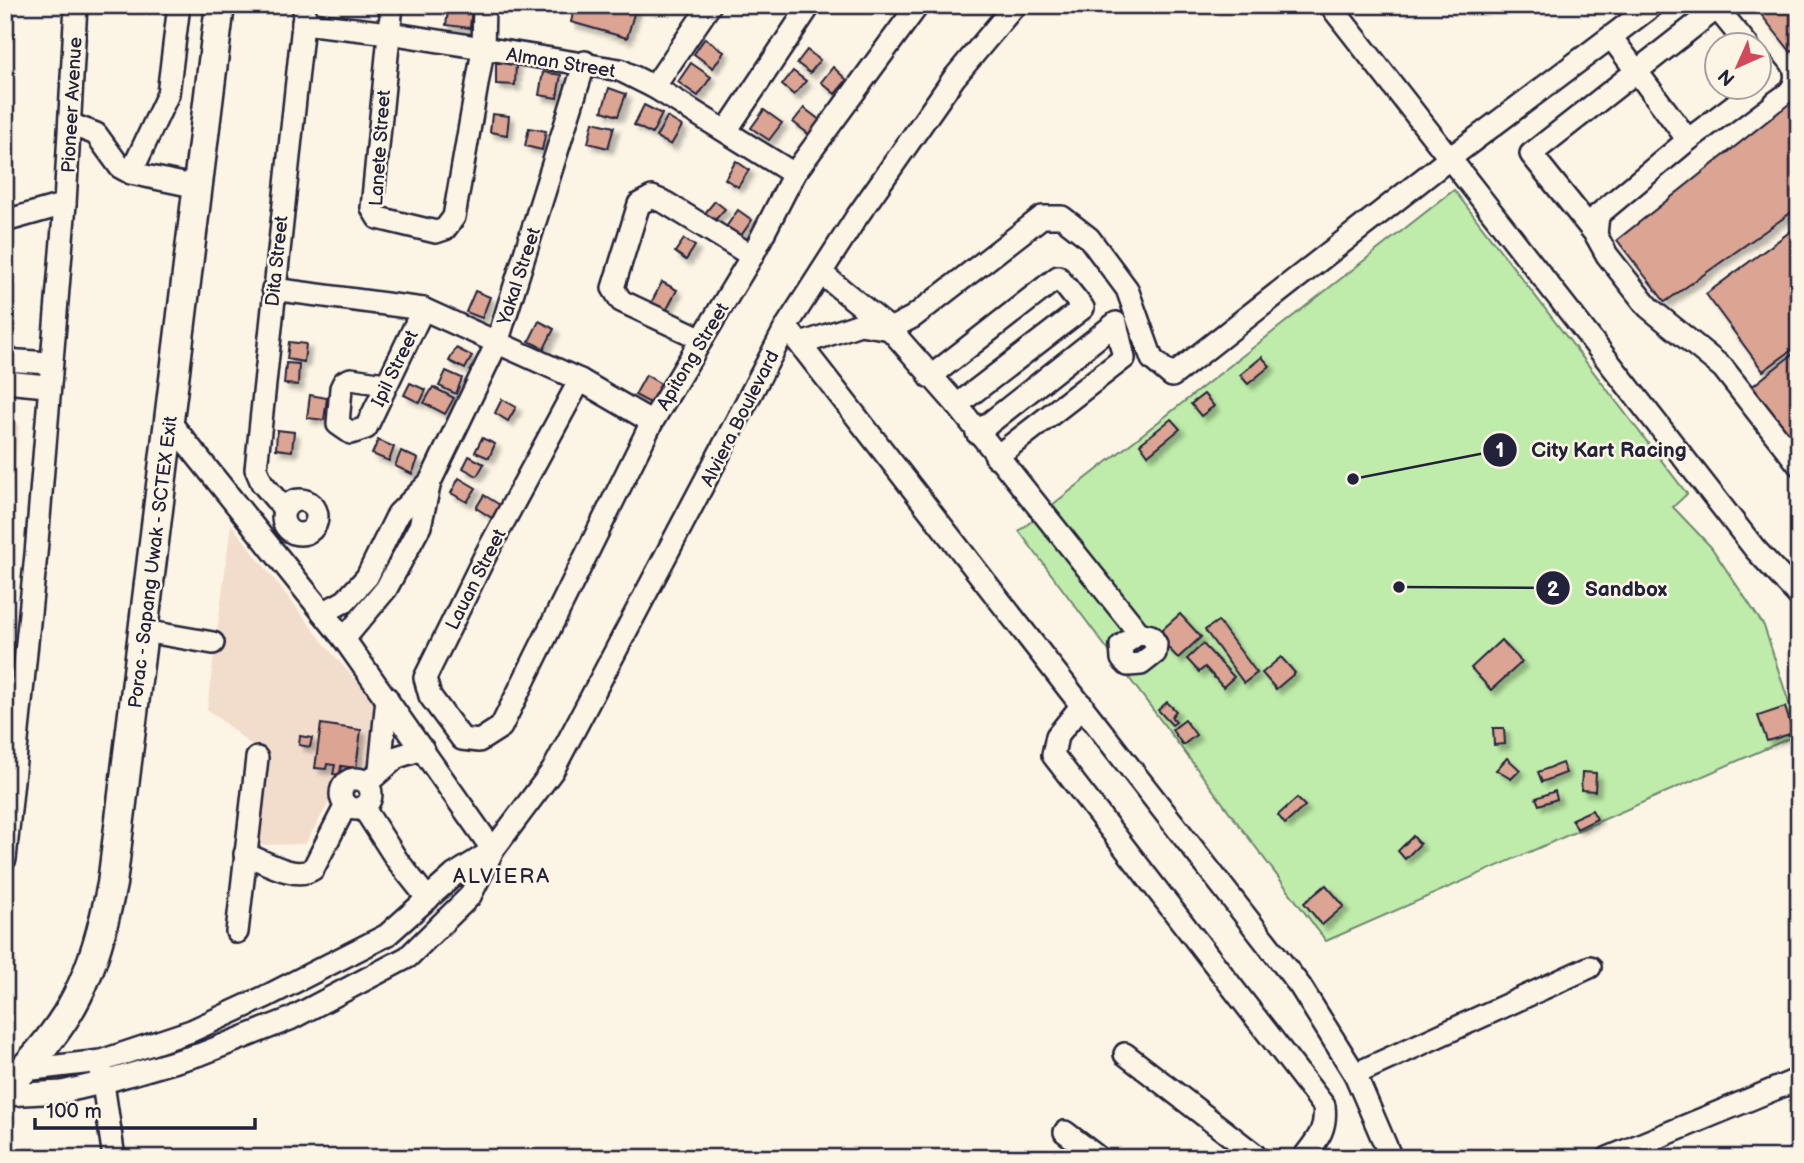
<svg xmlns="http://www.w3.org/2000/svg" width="1804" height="1163" font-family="'Balsamiq Sans',sans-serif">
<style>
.built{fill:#f2ddcc}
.green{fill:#bfecaa;stroke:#708772;stroke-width:2}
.building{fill:#dba493;stroke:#22223b;stroke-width:2;filter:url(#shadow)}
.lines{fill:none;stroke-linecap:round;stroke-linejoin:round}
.minor-casing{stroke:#22223b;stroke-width:26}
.major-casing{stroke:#22223b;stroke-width:33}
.minor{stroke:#fcf5e5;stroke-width:21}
.major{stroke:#fcf5e5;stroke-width:28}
.labels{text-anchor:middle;stroke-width:5;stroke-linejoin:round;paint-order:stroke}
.street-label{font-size:19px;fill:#22223b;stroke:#fcf5e5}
.neighbourhood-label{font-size:21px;letter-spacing:2px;fill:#22223b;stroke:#fcf5e5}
.leader{fill:none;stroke:#22223b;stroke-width:2.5}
.callout-dot{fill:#22223b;stroke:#fcf5e5;stroke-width:2.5}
.mark-label{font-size:21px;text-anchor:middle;font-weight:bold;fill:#fff}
.callout-label{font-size:21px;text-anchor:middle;font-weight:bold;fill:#22223b;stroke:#fcf5e5;stroke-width:5;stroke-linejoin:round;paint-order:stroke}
</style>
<defs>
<filter id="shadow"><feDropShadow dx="5" dy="5" stdDeviation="2" flood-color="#0004"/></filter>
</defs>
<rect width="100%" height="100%" fill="#fcf5e5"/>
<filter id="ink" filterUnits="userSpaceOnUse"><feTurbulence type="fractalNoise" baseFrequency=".0143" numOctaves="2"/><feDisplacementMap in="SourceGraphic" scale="14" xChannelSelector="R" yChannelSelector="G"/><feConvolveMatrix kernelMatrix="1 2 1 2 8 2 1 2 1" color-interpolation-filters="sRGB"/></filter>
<g filter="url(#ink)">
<g class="built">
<path d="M5,406L19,426L5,560Z"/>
<path d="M231,524L331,652L377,704L368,766L344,777L305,844L257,845L260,752L207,709Z"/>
</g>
<path class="green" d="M1454,190L1687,494L1673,507L1711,547L1764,626L1799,734L1326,941L1019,531Z"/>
<g class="building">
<path d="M449,5H472L470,28L446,25Z"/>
<path d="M575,5L636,7L627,38L571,22Z"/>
<path d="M1768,5H1793L1799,12V45L1791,52L1759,12Z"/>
<path d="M705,38L724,52L713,68L694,54Z"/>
<path d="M807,50L820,60L810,73L797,63Z"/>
<path d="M496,63H516L515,85L496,84Z"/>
<path d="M691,63L711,77L698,96L678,82Z"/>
<path d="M833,67L847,80L835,94L821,82Z"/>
<path d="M793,71L806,81L794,95L782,85Z"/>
<path d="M543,72L561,75L557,98L539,95Z"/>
<path d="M609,88L626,94L618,116L602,111Z"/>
<path d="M1799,96V207L1665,302L1617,240Z"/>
<path d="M644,105L662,114L652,134L634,125Z"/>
<path d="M804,108L821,121L810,135L793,122Z"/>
<path d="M764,110L782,123L769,140L751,128Z"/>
<path d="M492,114L509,116L507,135L490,132Z"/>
<path d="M667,117L682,126L671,145L656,137Z"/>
<path d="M593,122L614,127L608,148L588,143Z"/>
<path d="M529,128L546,131L542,150L525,146Z"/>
<path d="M736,161L749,170L738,187L725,179Z"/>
<path d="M715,201L725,209L714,221L705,213Z"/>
<path d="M738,210L752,220L740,237L726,227Z"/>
<path d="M1799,225V345L1763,371L1706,294Z"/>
<path d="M684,239L695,246L686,260L675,252Z"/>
<path d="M662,282L677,290L666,311L651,303Z"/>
<path d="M475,291L490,297L482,318L466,312Z"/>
<path d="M539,321L554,329L544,349L529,341Z"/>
<path d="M289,342L306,344L304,362L287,359Z"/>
<path d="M456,348L472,356L465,369L449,361Z"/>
<path d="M1799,349V453L1749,389Z"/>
<path d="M1262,357L1270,366L1248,384L1240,375Z"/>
<path d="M286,363L299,364L298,385L284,384Z"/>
<path d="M446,371L462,378L456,394L439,386Z"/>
<path d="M646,375L661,384L650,403L635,395Z"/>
<path d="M410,383L426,390L420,403L404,395Z"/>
<path d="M433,387L454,398L445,414L424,403Z"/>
<path d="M1204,394L1214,406L1201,416L1191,404Z"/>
<path d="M310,395L327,398L324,420L307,418Z"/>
<path d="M502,399L516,407L508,421L495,413Z"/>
<path d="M1171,419L1180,429L1148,455L1140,444Z"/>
<path d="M277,430L294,432L292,451L276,449Z"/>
<path d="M482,438L495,444L489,458L475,452Z"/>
<path d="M378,440L394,447L389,461L372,454Z"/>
<path d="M401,451L418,459L412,474L395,466Z"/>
<path d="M469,456L484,464L477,476L463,468Z"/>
<path d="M459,478L476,488L467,502L451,493Z"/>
<path d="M484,495L500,505L492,518L476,508Z"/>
<path d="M1180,614L1201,637L1178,658L1156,635Z"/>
<path d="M1218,621L1257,673L1244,683L1205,630Z"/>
<path d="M1501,640L1522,662L1491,690L1471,668Z"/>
<path d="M1203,644L1234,677L1223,687L1205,667L1199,672L1187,659Z"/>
<path d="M1281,657L1295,673L1276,689L1262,673Z"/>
<path d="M1167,702L1176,711L1171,717L1176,722L1172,725L1158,710Z"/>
<path d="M1785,707L1793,733L1767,741L1758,716Z"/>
<path d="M1185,720L1196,735L1183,745L1172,730Z"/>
<path d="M321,724L361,730L356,768L341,766L340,775L333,774L335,765L327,764L326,769L315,768Z"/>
<path d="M1493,728H1504L1505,744L1494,745Z"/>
<path d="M300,736L312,738L310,747L299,745Z"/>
<path d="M1507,758L1520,770L1511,779L1496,770Z"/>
<path d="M1562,763L1566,773L1542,782L1538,772Z"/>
<path d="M1582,772L1596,773L1595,791L1581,790Z"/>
<path d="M1555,791L1557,799L1539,805L1536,798Z"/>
<path d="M1297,798L1305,806L1285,824L1278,815Z"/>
<path d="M1592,810L1597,819L1577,829L1572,819Z"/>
<path d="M1413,836L1420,844L1405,859L1398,851Z"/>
<path d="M1326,885L1344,906L1322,925L1304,903Z"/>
</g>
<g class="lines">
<defs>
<g id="minor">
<path d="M392,5L372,208L378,218L436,232L445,229L454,217L483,50L484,5"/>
<path d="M1330,5L1755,549L1799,596"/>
<path d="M303,23L389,33L620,70L654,87L794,174"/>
<path d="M1611,37L1688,140L1598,215L1596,235L1607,255L1648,307L1723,368L1799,465"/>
<path d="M1758,59L1772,76L1758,86"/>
<path d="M654,87L710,5"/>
<path d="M70,124L96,134L120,167L131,173L198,187"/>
<path d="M726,131L810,5"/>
<path d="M1688,140L1757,88"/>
<path d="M131,173L168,94L179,5"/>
<path d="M5,221L65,204"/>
<path d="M1596,235L1531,154L1717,8L1748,46"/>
<path d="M821,273L890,329L957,405L1139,633"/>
<path d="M273,289L423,309L580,380L652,422"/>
<path d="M792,334L1300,986L1355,1074L1391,1158"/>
<path d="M702,339L621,301L613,288L639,204L652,197L666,203L752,256"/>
<path d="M801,344L860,324L890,329L913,317L1042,217H1062L1089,238L1127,289L1152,359L1172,376L1450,158L1653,5"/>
<path d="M5,360L49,363"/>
<path d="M930,377L1058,277L1083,308L957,405"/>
<path d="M580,380L485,556L425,678L430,696L462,739L479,741L501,727L652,422L752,256L794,174L918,5"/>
<path d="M5,382L47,386"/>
<path d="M385,384L351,379L344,382L341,388L338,424L351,433L366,428L423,309"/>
<path d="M169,421L344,639L493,850"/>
<path d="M977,433L1116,323L1124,358L996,457"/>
<circle cx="300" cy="517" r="17"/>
<path d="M284,509L262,483L256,469L305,5"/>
<path d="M323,613L345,601L367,577L398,514L430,482"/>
<path d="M144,631L213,643"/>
<path d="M1139,633L1151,636L1156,644L1155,653L1141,664L1128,665L1122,659L1121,646Z"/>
<path d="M344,639L386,589L420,526L430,482L497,343L585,62"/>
<path d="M1082,705L1057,736L1053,755L1324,1106C1327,1130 1317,1140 1303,1158"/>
<path d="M380,769L387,698"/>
<path d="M374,777L397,757L423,749"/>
<circle cx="356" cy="794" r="15"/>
<path d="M363,807L397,860L428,899"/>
<path d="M245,854C264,861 295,881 313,869L346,805"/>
<path d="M5,859L36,554L65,204L76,5"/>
<path d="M237,932L257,758"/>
<path d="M1125,1054L1254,1154"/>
<path d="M24,1070L101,1061L191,1031L267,996L387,935L454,875L492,851"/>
<path d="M101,1070L114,1158"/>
<path d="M1355,1074L1590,967"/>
<path d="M5,1095L62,1092L101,1083L201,1054L290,1019L408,957L470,896L493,850L553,770L786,327L856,218L954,78L1015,5"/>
<path d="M1065,1132L1099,1158"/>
<path d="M1608,1158L1799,1079"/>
</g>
<path id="major" d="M5,1088C74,1022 93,976 112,884L220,5"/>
</defs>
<use href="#minor" class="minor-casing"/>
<use href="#major" class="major-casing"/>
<use href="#minor" class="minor"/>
<use href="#major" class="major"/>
</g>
</g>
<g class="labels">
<g class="street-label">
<text transform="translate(561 62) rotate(9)" y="7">Alman Street</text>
<text transform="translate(71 105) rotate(-87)" y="7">Pioneer Avenue</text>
<text transform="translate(379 148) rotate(-86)" y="7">Lanete Street</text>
<text transform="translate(276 261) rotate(-84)" y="7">Dita Street</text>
<text transform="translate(518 276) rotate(-72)" y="7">Yakal Street</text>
<text transform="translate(692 356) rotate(-59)" y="7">Apitong Street</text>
<text transform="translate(394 368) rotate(-64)" y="7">Ipil Street</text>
<text transform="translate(739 418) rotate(-63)" y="7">Alviera Boulevard</text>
<text transform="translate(152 562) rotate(-83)" y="7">Porac - Sapang Uwak - SCTEX Exit</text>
<text transform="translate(475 579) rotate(-63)" y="7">Lauan Street</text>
</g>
<g class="neighbourhood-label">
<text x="502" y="883">ALVIERA</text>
</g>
</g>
<path class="leader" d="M1353 479L1500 450M1399 587L1553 588"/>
<g class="callout-dot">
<circle cx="1353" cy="479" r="7"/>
<circle cx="1399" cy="587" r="7"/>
<circle cx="1500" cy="450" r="18"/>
<circle cx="1553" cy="588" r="18"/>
</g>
<g class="mark-label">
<text x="1500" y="457">1</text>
<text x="1553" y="596">2</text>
</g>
<g class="callout-label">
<text x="1609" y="457">City Kart Racing</text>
<text x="1626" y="596">Sandbox</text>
</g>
<rect width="1804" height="1163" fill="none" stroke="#fcf5e5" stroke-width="28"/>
<rect x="14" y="14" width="1776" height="1135" fill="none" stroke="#22223b" stroke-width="2.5" filter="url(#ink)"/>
<g transform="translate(1738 66) rotate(225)"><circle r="33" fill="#fcf5e5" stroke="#a5a1a1" stroke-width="2"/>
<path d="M0-5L12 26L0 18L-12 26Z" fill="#d1495b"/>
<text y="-10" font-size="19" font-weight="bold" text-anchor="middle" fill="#22223b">N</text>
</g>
<path d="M35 1118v10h220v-10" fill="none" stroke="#22223b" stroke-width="3.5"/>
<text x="46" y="1118" font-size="21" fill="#22223b" stroke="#fcf5e5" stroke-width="5" paint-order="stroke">100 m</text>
</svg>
